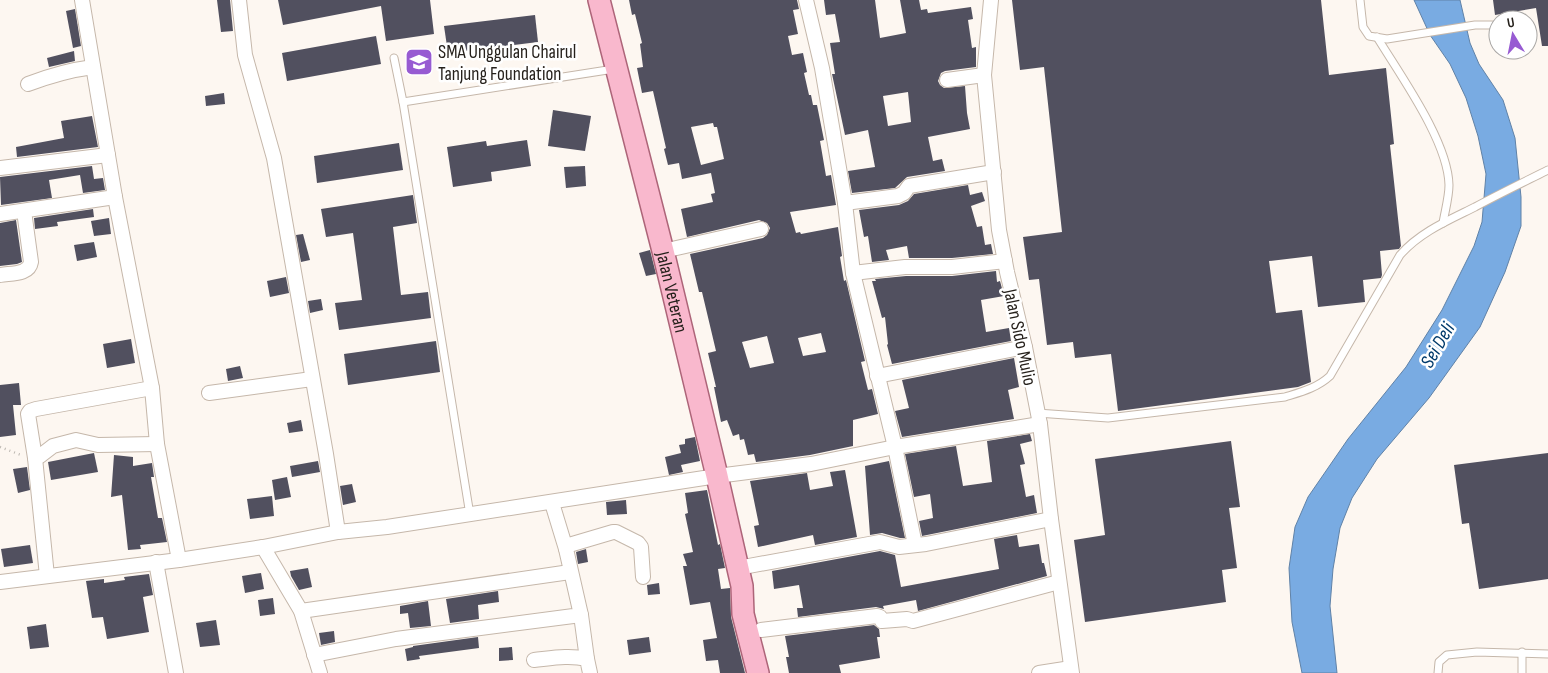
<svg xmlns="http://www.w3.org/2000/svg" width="1548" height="673" font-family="'Sofia Sans Condensed',sans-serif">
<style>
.water{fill:#79abe2;stroke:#6082a7}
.building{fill:#51505f;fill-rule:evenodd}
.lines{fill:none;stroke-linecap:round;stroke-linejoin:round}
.service-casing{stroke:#c5b7aa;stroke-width:9}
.minor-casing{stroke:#c5b7aa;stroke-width:16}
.primary-casing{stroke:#ad6579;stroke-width:24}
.path{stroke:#bcb7b1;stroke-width:2.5;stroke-dasharray:1 4;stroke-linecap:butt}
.service{stroke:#fff;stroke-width:7}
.minor{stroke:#fff;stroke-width:14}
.primary{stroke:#f9b8cd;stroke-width:21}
.labels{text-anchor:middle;stroke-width:5;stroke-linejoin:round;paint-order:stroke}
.poi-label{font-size:19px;fill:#26211c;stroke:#fff;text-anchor:start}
.street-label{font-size:19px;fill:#26211c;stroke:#fff}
.water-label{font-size:20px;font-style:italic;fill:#003a6b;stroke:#fff}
</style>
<rect width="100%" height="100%" fill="#fdf7f1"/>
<path class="water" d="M1414,0H1460L1470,43L1479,64L1503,100L1515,138L1521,197V226L1505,272L1480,327L1429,398L1377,459L1352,498L1340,528L1333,569L1330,606L1337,673H1302L1292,622L1289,568L1295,527L1308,497L1348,439L1406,367L1442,310L1474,246L1482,222L1486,174L1478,136L1466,98L1450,64L1430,35Z"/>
<g class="building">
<path d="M217,0H230L233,31L221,32Z"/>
<path d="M278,0H430L434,34L386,41L381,6L283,25Z"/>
<path d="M629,0H797L799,9L793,10L798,34L788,36L792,55L803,53L807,72L804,73L809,95H811L813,105H817L824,140L820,141L826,176L831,175L836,205L790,212L796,233L800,232L801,234L838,227L842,256L840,257L844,281L846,280L865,361L861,362L868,390L872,389L878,414L853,420V446L810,455L756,462L754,454L748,455L744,439L740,440L739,434L733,436L727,420L721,422L714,387H716L708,353L716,351L702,292H699L690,254L763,238L767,235L770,228L767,223L759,220L687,237L681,209L713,202L711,194L715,193L711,173L682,179L679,163L668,165L664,149L666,148L653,91L642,93L637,68L643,67L640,44L642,43L635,14L632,15ZM713,123L714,127H717L724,159L701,165L691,127ZM821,333L826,352L803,356L798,338ZM767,336L774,363L750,368L742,342Z"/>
<path d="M824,0H875L880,38L906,33L900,0H919L921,10L927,9L928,13L971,7L973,19L968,20L972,48L976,47V67L945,71L941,73L938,81L940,85L944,88L965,86L967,113L970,129L928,137L933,161L942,159L945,171L907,177L895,188L852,193L848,171L875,167L868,130L845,135L832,74H835L830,43L840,42L835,14L826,15ZM908,92L911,122L888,126L883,96Z"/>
<path d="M1012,0H1321L1329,75L1386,68L1394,144L1390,145L1401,246L1399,249L1380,251L1382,275L1381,278L1363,280L1365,302L1318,307L1312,256L1269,261L1276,313L1302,310L1311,382L1298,387L1118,411L1111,354L1075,358L1073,342L1047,345L1039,279L1029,280L1023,237L1062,232L1044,67L1020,70Z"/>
<path d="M1493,0H1548V46H1542L1536,8L1495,15Z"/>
<path d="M75,9L81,46L73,48L66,11Z"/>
<path d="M535,15L538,42L448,53L444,26Z"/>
<path d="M376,36L381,64L287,81L282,53Z"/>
<path d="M74,51L75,61L49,67L47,58Z"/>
<path d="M224,93L225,104L206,106L205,96Z"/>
<path d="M553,110L591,116L585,151L548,146Z"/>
<path d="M92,116L98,147L17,157L16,147L64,138L61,121Z"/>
<path d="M527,140L531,166L491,172L492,181L453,187L447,147L486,141L487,146Z"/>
<path d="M399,143L403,170L317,183L314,156Z"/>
<path d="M92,166L94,179L103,178L105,190L83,193L80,175L49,180L52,198L1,205L0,177Z"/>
<path d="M585,166L586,186L566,188L564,167Z"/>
<path d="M968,185L970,195L982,192L985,201L971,206L977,227L982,226L985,245L991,244L993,254L952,258H909L907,246L886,250L889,260L872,262L868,236L864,237L859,210L899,205L908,201L914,194Z"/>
<path d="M413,195L417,223L393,227L401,295L428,292L431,318L339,330L335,303L362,300L353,233L326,237L321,209Z"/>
<path d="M93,209L94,217L57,222L58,226L35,229L34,218Z"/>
<path d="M109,218L111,234L94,236L91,221Z"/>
<path d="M16,220L22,262L17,264L0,266V223Z"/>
<path d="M303,234L310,260L301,262L296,235Z"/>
<path d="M94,242L97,257L77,261L74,245Z"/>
<path d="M650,250L656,274L646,276L639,253Z"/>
<path d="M996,271L997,282L1000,281L1004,296L981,300L986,332L1009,328L1011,341L892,364L887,345L888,344L885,317L882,318L872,281H876L875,279L906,276H952Z"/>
<path d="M286,277L289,293L270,297L267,281Z"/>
<path d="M321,299L323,310L310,313L308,301Z"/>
<path d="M131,339L135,363L107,368L103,344Z"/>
<path d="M436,341L440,372L348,385L344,354Z"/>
<path d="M1014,358L1019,387L1008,390L1014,419L902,437L895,411L909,408L902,380Z"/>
<path d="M240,366L243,378L228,381L226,369Z"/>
<path d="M19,383L21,405H13L16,435L0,437V385Z"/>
<path d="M301,420L303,431L289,433L287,423Z"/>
<path d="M1030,434L1032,441L1020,444L1025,464L1020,465L1026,497L1034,495L1037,513L922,536L919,521L933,518L930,494L914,497L905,454L956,446L963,486L992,482L987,441Z"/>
<path d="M695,437L700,461L681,465L683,472L669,475L665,457L681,453L679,445L685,444V439Z"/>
<path d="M1231,441L1240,507L1229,508L1237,568L1222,570L1226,602L1085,622L1074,540L1105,535L1095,459Z"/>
<path d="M94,453L98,472L51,480L48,462Z"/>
<path d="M1548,453V579L1479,589L1469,523L1462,524L1454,465Z"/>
<path d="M114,455L133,457V466L152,463L154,477H151L158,518H162L167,542L140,545L141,549L128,550L122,495L111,497Z"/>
<path d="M318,461L320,472L292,477L290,466Z"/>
<path d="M889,461L905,538H900L882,533L870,535L865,466Z"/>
<path d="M27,467L30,490L18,493L13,469Z"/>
<path d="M845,470L857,537L815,545L813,535L758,547L754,526L759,525L750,481L807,473L810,490L833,486L830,472Z"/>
<path d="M287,477L291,497L275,500L272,480Z"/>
<path d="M352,484L356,502L343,505L340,486Z"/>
<path d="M707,490L718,545L720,544L725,568L718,569L721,589L730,588L731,617L745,673H720L718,660L706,661L703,640L717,638L710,602L690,605L683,566H687L683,554L693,552L685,514L688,513L685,493Z"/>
<path d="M272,496L274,516L250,519L247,499Z"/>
<path d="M626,500L627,514L607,515L606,502Z"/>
<path d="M1017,535L1019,547L1039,544L1042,563H1044L1047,576L918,611L916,600L883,606L884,609L876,607L798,617L797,608H803L799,585L774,589L772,571L880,551L895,555L901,587L999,569L994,539Z"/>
<path d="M30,545L33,563L4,567L1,549Z"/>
<path d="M586,549L588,562L578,564L576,552Z"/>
<path d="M308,568L312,587L299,590L291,576L290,571Z"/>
<path d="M261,573L264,589L245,593L242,576Z"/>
<path d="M149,574L153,595L143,597L149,632L107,639L103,617L92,618L86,581L104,579V583L125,580L124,577Z"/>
<path d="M659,583L660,594L648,595L647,585Z"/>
<path d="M498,591L499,602L478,605L479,619L450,623L446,599Z"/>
<path d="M273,598L275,614L260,616L258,600Z"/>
<path d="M428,601L431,626L410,628L408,613L400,614V606Z"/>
<path d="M216,620L220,645L200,647L196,623Z"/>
<path d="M46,624L49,647L30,649L27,627Z"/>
<path d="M874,625L879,629L880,637H877L880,658L839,665L841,673H789L786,657H789L785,636Z"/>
<path d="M334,631L335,642L321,645L319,633Z"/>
<path d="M478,637L479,648L419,656L420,659L407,661L405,649L413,647V646Z"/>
<path d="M649,637L651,652L629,655L627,640Z"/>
<path d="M512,647L513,660L499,661V648Z"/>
</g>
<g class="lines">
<defs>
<g id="service">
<path d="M1360,0L1363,27L1369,36L1387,39L1475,25H1492"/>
<path d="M1377,37C1400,75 1448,141 1449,185C1449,197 1445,211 1443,223"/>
<path d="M394,58L403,102"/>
<path d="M1037,413L1108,418L1285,397C1301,392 1317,388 1330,376L1400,255C1420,232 1449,220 1475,207C1499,194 1524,182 1548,170"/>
<path d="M470,515L403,102L614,69"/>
<path d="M1522,652V673"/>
<path d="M1438,673L1439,662L1447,655L1477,652L1548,654"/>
</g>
<g id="minor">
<path d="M82,0L115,197L152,388L157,444L179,560"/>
<path d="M239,0L245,55L274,158L326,454L338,532"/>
<path d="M806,0L822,68L845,203L853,273L895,447L915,545"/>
<path d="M991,0L984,75L999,230L1007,272L1025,347L1040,424L1051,519L1072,673"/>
<path d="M947,80L984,75"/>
<path d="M28,84C49,76 70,70 93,67"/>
<path d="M0,168L108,155"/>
<path d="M845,203L898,196L904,193L909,186L994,172"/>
<path d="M0,214L115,197"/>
<path d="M663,251L761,229"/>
<path d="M853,273L905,267H952L1005,261"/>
<path d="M0,275C11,273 29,275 31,262L24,211"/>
<path d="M877,376L1025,347"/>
<path d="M209,393L312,379"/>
<path d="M35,458L40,456L53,446L76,440L98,445L157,444"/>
<path d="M552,503L566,549"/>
<path d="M263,547L301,611L320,673"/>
<path d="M156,562L176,673"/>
<path d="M738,568L880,542L899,547L926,544L1051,519"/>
<path d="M47,576L35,458L28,414L30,411L36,409L152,388"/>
<path d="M0,582L179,560L263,547L338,532L387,527L717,476L811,464L895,447L1040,424"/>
<path d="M301,611L570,572"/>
<path d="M581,615L587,659"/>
<path d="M761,630L877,616L880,617L882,621L907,619L913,621L1059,582"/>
<path d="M314,655L396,639L581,615L566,549L569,545L613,532H616L638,543L641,547L643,577"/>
<path d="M534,660C553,658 569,655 587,659L590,673"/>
<path d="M1039,673L1071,668"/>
</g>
<g id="primary">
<path id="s1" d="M599,0L663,251L717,476L742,586L743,614L758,673"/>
</g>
</defs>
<use href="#service" class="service-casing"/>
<use href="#minor" class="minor-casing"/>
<use href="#primary" class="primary-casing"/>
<path class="path" d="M0,447L21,455"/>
<use href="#service" class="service"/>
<use href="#minor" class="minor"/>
<use href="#primary" class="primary"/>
</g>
<defs>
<symbol id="school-square" viewBox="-11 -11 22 22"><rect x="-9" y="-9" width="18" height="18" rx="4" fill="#975bd2" stroke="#fff"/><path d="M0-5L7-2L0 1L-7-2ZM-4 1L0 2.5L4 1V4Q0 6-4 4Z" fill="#fff"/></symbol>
</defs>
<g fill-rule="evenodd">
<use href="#school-square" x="403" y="46" width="32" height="32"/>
</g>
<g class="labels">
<g class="poi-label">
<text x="438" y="58">SMA Unggulan Chairul<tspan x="438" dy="22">Tanjung Foundation</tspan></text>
</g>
<g class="street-label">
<text dy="7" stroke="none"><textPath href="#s1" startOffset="301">Jalan Veteran</textPath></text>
<text transform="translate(1021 337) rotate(78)" y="7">Jalan Sido Mulio</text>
</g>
<g class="water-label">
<text transform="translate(1437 345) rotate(-60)" y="7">Sei Deli</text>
</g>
</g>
<g transform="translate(1513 35) rotate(350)"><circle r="24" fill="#ffffff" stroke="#a8a6a4"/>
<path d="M0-4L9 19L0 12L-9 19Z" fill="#975bd2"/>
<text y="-8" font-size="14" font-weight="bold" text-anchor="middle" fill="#26211c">U</text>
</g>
</svg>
